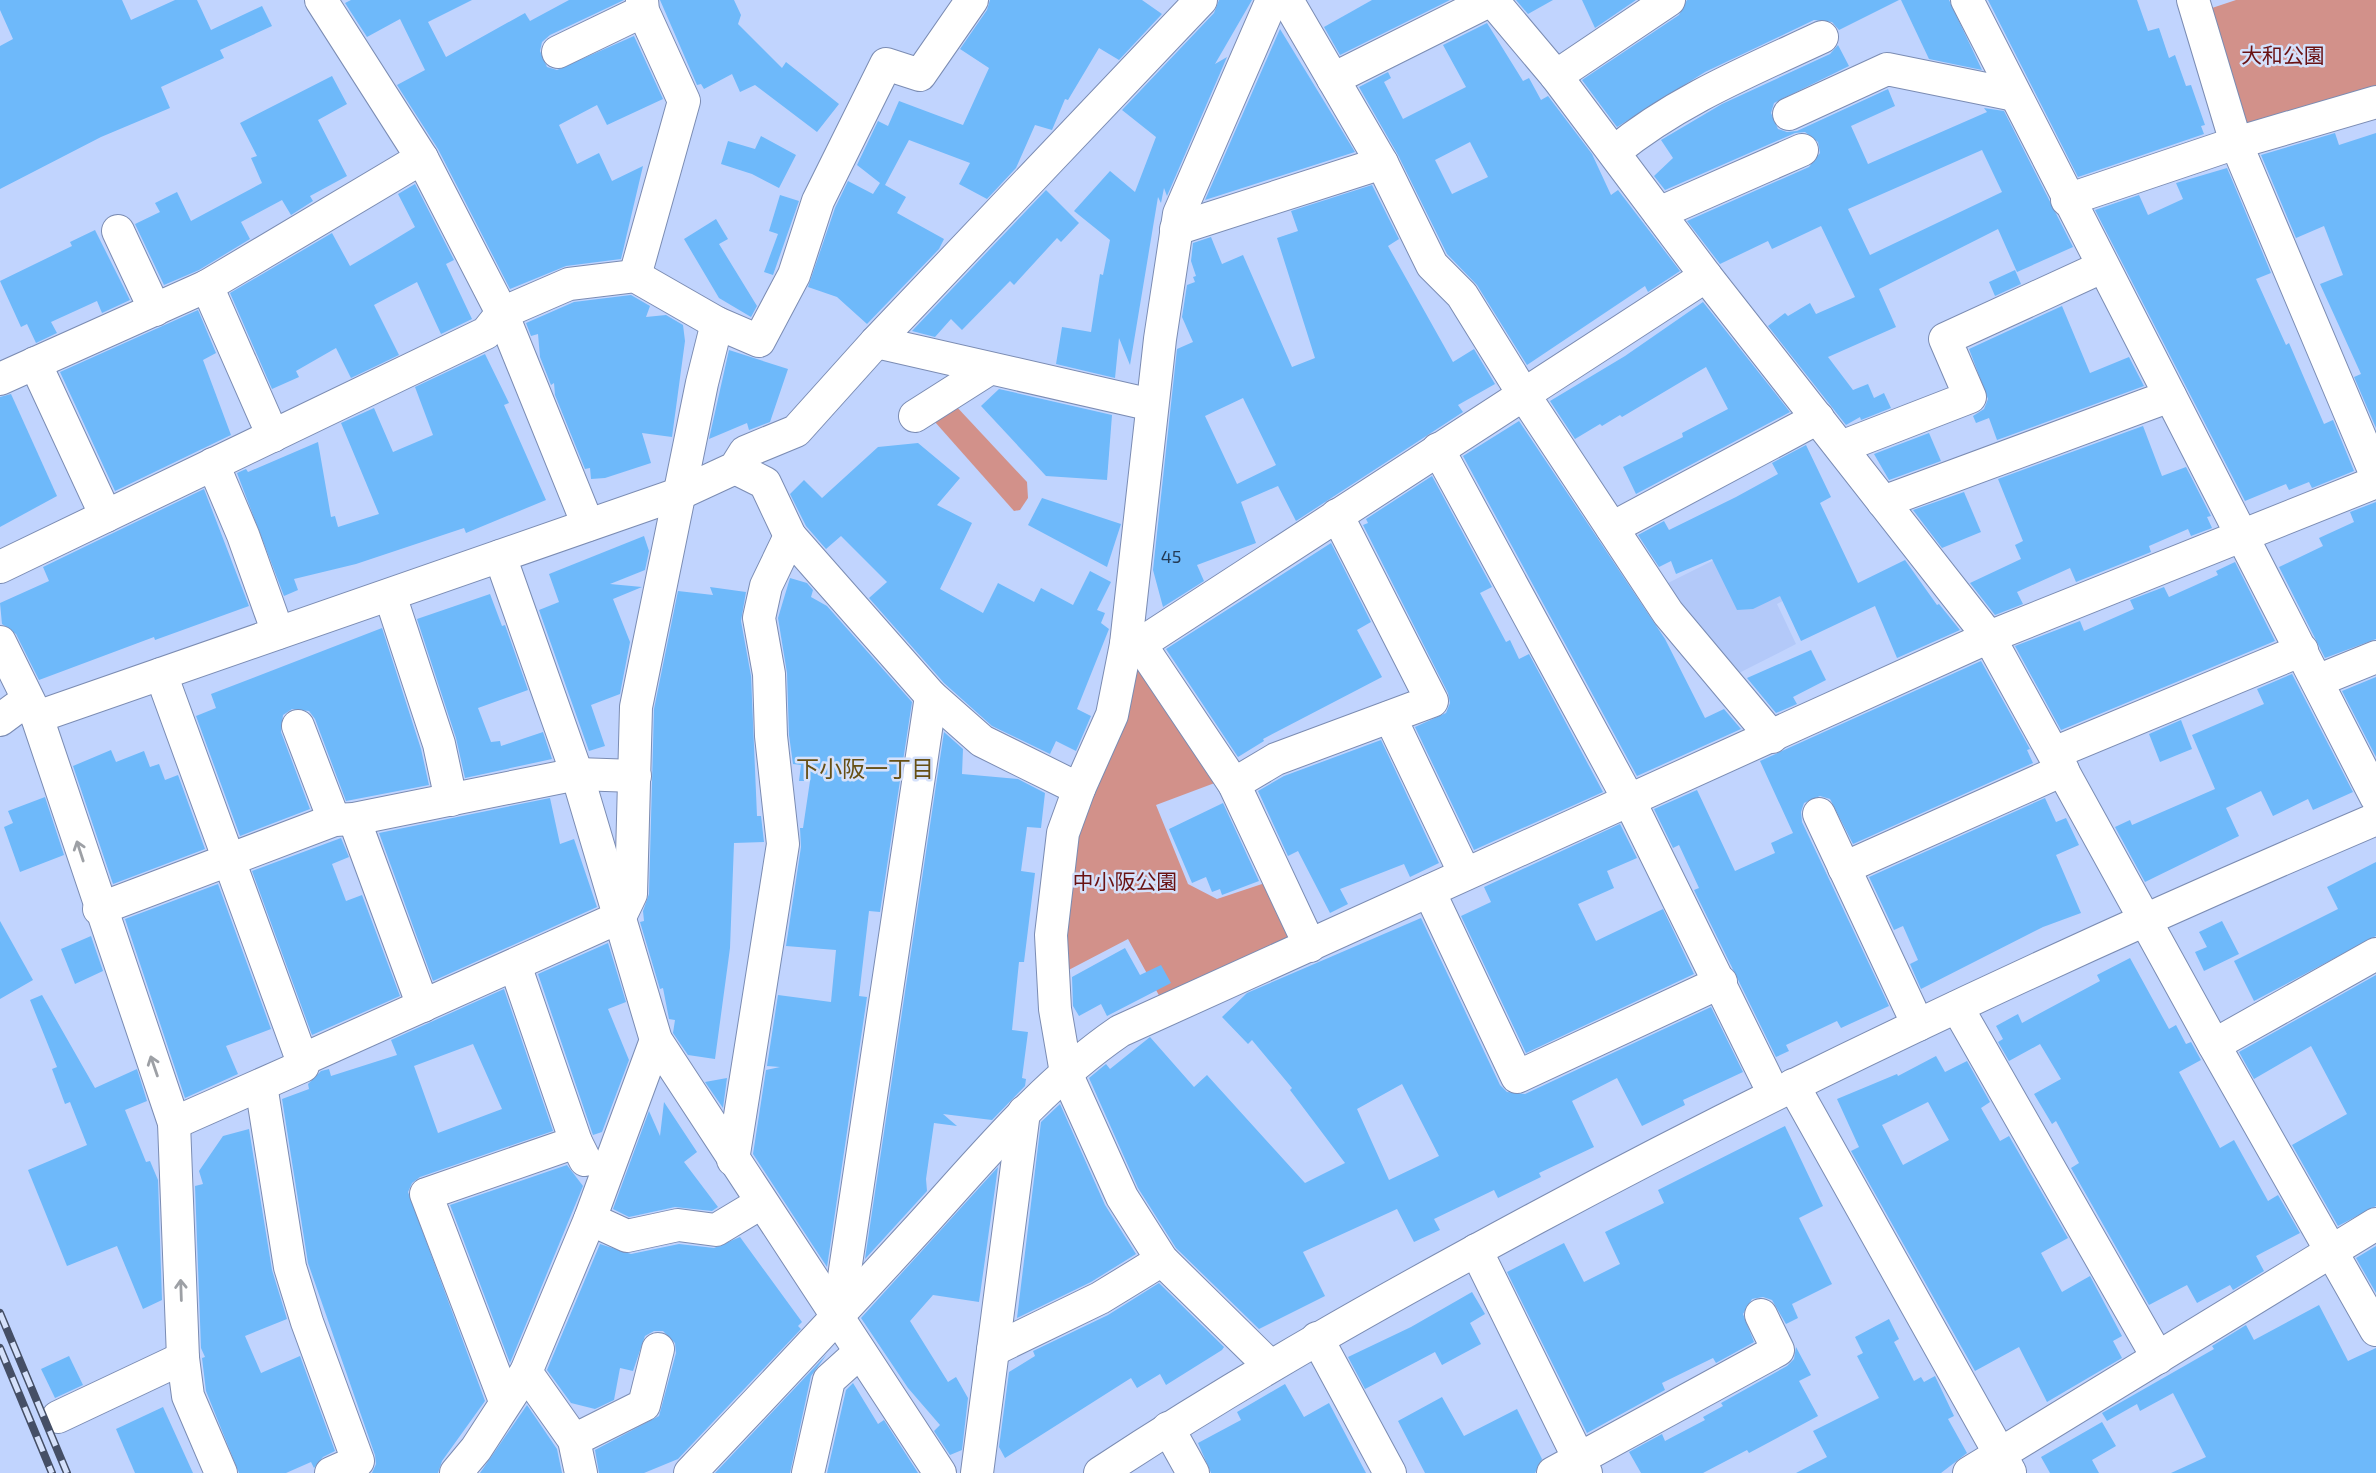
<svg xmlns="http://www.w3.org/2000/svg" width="2376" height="1473" font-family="'Exo 2','Noto Sans JP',sans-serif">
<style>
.built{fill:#b3c9f9}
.green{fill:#d2918a}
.building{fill:#6eb9fa;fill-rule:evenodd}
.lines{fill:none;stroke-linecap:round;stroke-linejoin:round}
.minor-casing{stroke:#7b8cb3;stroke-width:34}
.minor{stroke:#fff;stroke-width:32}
.rail-casing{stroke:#454f66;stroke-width:8}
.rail{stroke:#d5e1fb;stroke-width:5;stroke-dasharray:16;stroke-linecap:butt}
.oneway{stroke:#9da0a5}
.labels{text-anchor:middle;stroke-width:5;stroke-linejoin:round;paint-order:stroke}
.number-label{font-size:18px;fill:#243b56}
.park-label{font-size:21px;fill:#691213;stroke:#d5e1fb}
.neighbourhood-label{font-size:23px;fill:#664f14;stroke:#d5e1fb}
</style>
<rect width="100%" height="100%" fill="#c1d4fe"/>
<path class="built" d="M1778,528L1807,588L1777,604L1796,644L1733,676L1664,585Z"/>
<g class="green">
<path d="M2236,0H2376V86L2244,125L2212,8Z"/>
<path d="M955,405L1027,482L1028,498L1020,510L1014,511L935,422L937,415Z"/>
<path d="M1134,654L1220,781L1156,805L1188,884L1217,899L1268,882L1296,938L1161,999L1128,939L1061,974L1072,830Z"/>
</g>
<g class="building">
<path d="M0,0H122L131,20L175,0H197L211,30L262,6L272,26L220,50L224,58L161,87L170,108L101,137L0,189V46L13,39L0,10Z"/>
<path d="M351,0H472L428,22L446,57L525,13L530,21L569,0H624L550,35L542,42L540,51L547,67L557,70L634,36L663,99L607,125L597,105L559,125L577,164L599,153L612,181L643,166L621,259L566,266L510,289L438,149L397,85L425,70L400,19L367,37L345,3Z"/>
<path d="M660,0H734L741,15L738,24L782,68L786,62L839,104L817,132L755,85L740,92L732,74L704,89L701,84L697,85Z"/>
<path d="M990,0H1142L1162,14L1119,60L1099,48L1068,100L1065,99L1052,130L1035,125L1016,168L987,199L959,184L970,163L909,140L885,185L906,197L897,213L944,239L939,249L867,324L837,297L808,287L835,208L848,181L873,194L880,183L857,165L878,121L888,126L899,101L963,125L989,68L960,49L987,10Z"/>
<path d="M1219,0H1252L1215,64L1227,57L1167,196L1164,188L1161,203L1158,197L1130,365L1119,338L1115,378L1056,364L1062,327L1091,332L1100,274L1103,275L1110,240L1074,211L1110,171L1135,192L1156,137L1122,110L1214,13Z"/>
<path d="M1372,0H1450L1340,55L1324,27Z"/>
<path d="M1516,0H1553L1528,14Z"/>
<path d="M1582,0H1636L1595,28Z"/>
<path d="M1687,0H1899L1839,30L1832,22L1814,20L1705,72L1617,127L1582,80L1679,15Z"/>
<path d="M1901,0H1949L1982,70L1929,59Z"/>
<path d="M1988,0H2137L2148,31L2159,28L2169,58L2175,55L2186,86L2191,85L2205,125L2201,126L2204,134L2078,177Z"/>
<path d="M1487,23L1523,81L1529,78L1541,100L1548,96L1592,154L1611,195L1618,190L1680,271L1648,292L1645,286L1527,365L1477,285L1447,254L1398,155L1359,87L1388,72L1391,78L1384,82L1403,119L1466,87L1443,45ZM1470,142L1488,177L1452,194L1435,160Z"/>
<path d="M1280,29L1355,152L1205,200Z"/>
<path d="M1838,45L1849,66L1774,103L1771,113L1778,129L1787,132L1797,131L1888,89L1895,106L1851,126L1868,164L1987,112L1984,108L2004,111L2073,247L2017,272L1998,229L1879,289L1896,327L1828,357L1853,390L1868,384L1874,398L1884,393L1891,408L1861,420L1860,417L1846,425L1768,326L1785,313L1788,316L1810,303L1816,314L1855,297L1821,226L1772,249L1768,241L1720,264L1687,221L1809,167L1820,153L1818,142L1805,132L1795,133L1665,190L1654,176L1673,158L1661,140L1722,104L1830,54ZM1982,150L2002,192L1870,255L1848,209Z"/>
<path d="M332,76L347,104L318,120L347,176L310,196L313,201L291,215L282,200L241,222L250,239L199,270L164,285L135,224L160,212L155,203L177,192L191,221L262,183L251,158L257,156L240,123Z"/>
<path d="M2335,133L2339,145L2376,133V428L2354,377L2361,374L2320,284L2343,275L2324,226L2296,238L2261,155Z"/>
<path d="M761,136L796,155L779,188L752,174L721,164L728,141L755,149Z"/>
<path d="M2227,168L2271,273L2256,279L2286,345L2289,343L2324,424L2333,420L2354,471L2312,488L2309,482L2289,490L2286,484L2245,501L2095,210L2139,195L2148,215L2183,199L2176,183Z"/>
<path d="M415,184L454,260L446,264L472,319L441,334L417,282L374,305L399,355L351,378L336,348L296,371L299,377L272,389L230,293L332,233L350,266L379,249L415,227L398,194Z"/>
<path d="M1372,185L1399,239L1388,246L1453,362L1474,349L1495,384L1458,405L1463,412L1296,521L1278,486L1241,502L1256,543L1197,565L1204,581L1163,607L1153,570L1177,349L1193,342L1182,317L1187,285L1195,282L1193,277L1196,276L1191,261L1193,243L1211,237L1222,264L1243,255L1292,367L1315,358L1277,238L1298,231L1291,211ZM1243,398L1276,465L1237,484L1205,416Z"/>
<path d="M1046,190L1079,223L1061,242L1057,238L1014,285L1010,281L962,330L951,319L935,337L912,331Z"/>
<path d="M780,195L799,201L773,275L764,272L778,234L769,231Z"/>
<path d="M716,219L728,239L719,244L757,306L751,317L719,298L684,239Z"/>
<path d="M95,230L130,300L102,313L97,301L51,322L57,333L36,343L27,324L21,327L0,281L72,246L70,242Z"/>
<path d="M2015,270L2021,284L1995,296L1989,282Z"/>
<path d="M631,295L650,306L646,317L666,315L683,325L685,341L672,437L642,433L651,463L605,478L591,479L590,468L585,469L555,395L554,383L551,385L540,357L538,334L531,336L526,323L574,302Z"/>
<path d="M1703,302L1790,412L1636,494L1623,467L1683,437L1682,433L1728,409L1706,367L1622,417L1620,415L1602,426L1600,424L1575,439L1550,401L1625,356Z"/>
<path d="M2062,306L2090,373L2129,357L2144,386L1997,440L1989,418L1976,423L1973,416L1984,409L1988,399L1969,349Z"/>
<path d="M198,310L216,353L203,360L231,435L115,491L60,372Z"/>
<path d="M729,350L788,369L770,422L749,430L747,423L709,439Z"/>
<path d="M485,354L509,403L504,405L546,500L466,533L464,528L356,564L294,579L298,590L284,596L237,473L246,469L248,472L318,442L331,517L335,516L338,527L379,514L341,423L374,408L393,452L433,435L415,387Z"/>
<path d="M999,389L1112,415L1107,480L1046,476L981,406Z"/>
<path d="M11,394L57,496L0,527V397Z"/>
<path d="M1519,421L1665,639L1705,718L1724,709L1741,729L1637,776L1463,456Z"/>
<path d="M2143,426L2162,476L2186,467L2211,516L2207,517L2212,528L2191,536L2188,529L2149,546L2151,552L2076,582L2070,568L2017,592L2023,604L1995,615L1970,583L2021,559L2015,545L2023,541L1998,479Z"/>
<path d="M1929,433L1941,461L1889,480L1874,454Z"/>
<path d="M918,443L960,478L937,505L972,523L940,589L983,613L998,583L1034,602L1041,588L1073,605L1090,571L1111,582L1097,610L1105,613L1101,623L1109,629L1077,709L1091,716L1076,751L1056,741L1050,754L992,726L944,683L869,598L887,582L841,536L826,549L806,526L790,494L804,480L822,498L878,447Z"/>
<path d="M1806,445L1831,497L1820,503L1858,583L1905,560L1937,605L1939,604L1960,630L1897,658L1875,606L1801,641L1780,596L1753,609L1737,610L1712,559L1676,574L1671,561L1659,567L1638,535L1664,521L1669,530L1736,497L1778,474L1772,463Z"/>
<path d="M1432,476L1492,587L1480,593L1506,642L1510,640L1519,659L1529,654L1603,792L1474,850L1415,727L1446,713L1450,703L1448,693L1363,525L1368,523L1366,519Z"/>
<path d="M204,489L249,606L155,640L154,637L39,680L16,634L2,624L0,603L49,581L43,567Z"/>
<path d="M1964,492L1981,532L1942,548L1913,510Z"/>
<path d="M1042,498L1121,524L1107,567L1028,525Z"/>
<path d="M2376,502V639L2325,658L2279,567L2323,546L2319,538L2354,522L2350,512Z"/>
<path d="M644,536L649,551L645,570L610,584L642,587L613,599L630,642L620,694L591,705L605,746L589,751L539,610L559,602L549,574Z"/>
<path d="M1331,543L1371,622L1357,630L1382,677L1263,739L1264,741L1238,757L1166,649Z"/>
<path d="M2235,562L2275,641L2061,730L2015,646L2080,621L2084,631L2134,609L2130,600L2164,587L2169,597L2218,575L2216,571Z"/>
<path d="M790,578L807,583L813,590L811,597L827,606L912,702L880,912L869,911L859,996L867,997L827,1267L753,1154L766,1070L780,1067L767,1066L778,995L831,1002L836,950L786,946L801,847L800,828H803L810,781H799L801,765L793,764L789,735L787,673L778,618Z"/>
<path d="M710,587L746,592L741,621L751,676L757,816H761L764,842L734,843L730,948L715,1059L688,1055L673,1033L675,1020L669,1019L663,988L660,989L640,922L644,921L643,911L649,894L654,709L678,591L713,595Z"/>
<path d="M490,594L502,626L505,625L528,690L478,708L491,742L500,741L501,746L543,732L552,759L465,778L456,738L417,619Z"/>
<path d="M382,628L421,749L429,785L346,801L315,719L309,711L292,709L283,715L281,732L310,809L240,836L196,716L216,708L211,694Z"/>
<path d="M1811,650L1826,680L1793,697L1797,704L1776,713L1747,678Z"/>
<path d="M1981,661L2030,749L2027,750L2033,763L1853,844L1830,799L1820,796L1804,803L1801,812L1802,822L1889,1006L1841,1028L1837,1021L1786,1045L1789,1051L1776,1057L1694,890L1699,888L1679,845L1673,848L1654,809L1697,790L1735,871L1775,853L1771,843L1793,833L1760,761Z"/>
<path d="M2292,674L2353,792L2313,810L2308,799L2273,816L2261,791L2226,808L2239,836L2145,882L2115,827L2130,820L2132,825L2215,789L2192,735L2264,704L2257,689Z"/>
<path d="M2376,677V757L2342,691Z"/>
<path d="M2181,720L2192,749L2160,762L2149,734Z"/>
<path d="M944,732L963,749L962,774L1018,779L1045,793L1041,828L1027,827L1021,871L1035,873L1024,962H1019L1012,1030L1028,1032L1022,1078L1026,1079L1025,1086L992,1120L943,1114L957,1126L934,1123L926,1179L927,1191L865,1259Z"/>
<path d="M1381,740L1439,863L1410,877L1404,864L1340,889L1348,904L1330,913L1298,851L1288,856L1258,791L1284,776Z"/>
<path d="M111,750L116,762L144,751L150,767L159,764L165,780L178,775L205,849L113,884L73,766Z"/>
<path d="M45,797L64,855L20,872L4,827L13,823L8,811Z"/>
<path d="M550,798L560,844L574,839L597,907L433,981L379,833Z"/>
<path d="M2045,798L2056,822L2066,818L2079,845L2056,855L2081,913L2043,927L1921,989L1910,964L1918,960L1903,926L1894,930L1869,877Z"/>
<path d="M1223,803L1259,881L1222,895L1220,889L1212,892L1206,877L1192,883L1169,829Z"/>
<path d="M1620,824L1637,858L1607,871L1614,888L1578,904L1596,941L1663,909L1694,974L1526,1053L1461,916L1491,902L1484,887Z"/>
<path d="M341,838L349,857L332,864L346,901L362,895L400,996L312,1035L252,871Z"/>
<path d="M2376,862V936L2254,1001L2234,961L2338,909L2327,887Z"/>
<path d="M218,884L271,1029L226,1046L238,1074L185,1098L125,919Z"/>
<path d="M1421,918L1500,1085L1507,1092L1525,1094L1711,1007L1743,1072L1683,1100L1685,1105L1642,1126L1617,1078L1572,1101L1594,1147L1539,1173L1541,1177L1498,1198L1494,1190L1434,1219L1440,1230L1414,1242L1397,1209L1303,1252L1325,1296L1259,1329L1176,1248L1138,1188L1089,1078L1106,1064L1110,1069L1150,1037L1194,1087L1207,1075L1305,1183L1345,1163L1290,1090L1292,1088L1252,1040L1248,1044L1222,1017L1247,993ZM1402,1084L1439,1156L1389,1180L1357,1109Z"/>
<path d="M0,921L33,980L0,999Z"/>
<path d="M2222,921L2239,954L2204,971L2195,952L2207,947L2199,932Z"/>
<path d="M91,936L103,971L75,984L61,949Z"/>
<path d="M608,943L626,1002L608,1009L629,1060L602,1132L593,1135L538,974Z"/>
<path d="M1125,948L1140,975L1161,965L1171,983L1107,1016L1101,1004L1079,1016L1073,1006L1072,977Z"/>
<path d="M2130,958L2169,1029L2176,1025L2186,1044L2191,1042L2201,1060L2179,1072L2220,1148L2234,1140L2268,1201L2278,1195L2300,1233L2256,1256L2264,1271L2233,1290L2230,1285L2197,1303L2187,1285L2149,1305L2071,1168L2079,1163L2056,1121L2052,1124L2034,1094L2061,1079L2040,1044L2009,1061L1998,1042L2003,1039L1996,1026L2018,1014L2022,1023L2100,981L2097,975Z"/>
<path d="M2376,975V1206L2338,1226L2292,1145L2347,1114L2311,1046L2254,1079L2239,1052Z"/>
<path d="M504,989L553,1131L420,1177L412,1183L408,1192L485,1401L442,1461L438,1473H372L376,1464L375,1455L308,1263L282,1099L309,1089L308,1084L321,1071L329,1069L331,1076L397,1055L391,1040ZM473,1044L502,1109L438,1133L414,1066Z"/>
<path d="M42,995L95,1088L137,1069L147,1101L125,1110L146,1162L150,1161L158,1180L162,1300L143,1309L117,1246L67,1266L28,1170L87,1145L70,1102L65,1104L52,1069L57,1067L30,1000Z"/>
<path d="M1936,1056L1945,1072L1967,1061L1990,1102L1981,1108L2000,1141L2009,1136L2068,1238L2041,1253L2062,1292L2090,1276L2122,1336L2113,1341L2122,1358L2047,1402L2019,1347L1975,1371L1851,1151L1859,1147L1837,1099L1897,1074L1898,1076ZM1928,1102L1949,1140L1903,1165L1882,1125Z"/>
<path d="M727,1078L723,1108L705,1082Z"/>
<path d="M664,1102L697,1152L684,1162L718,1207L712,1211L675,1207L629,1217L613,1209L649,1111L660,1136Z"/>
<path d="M1060,1104L1105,1205L1136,1254L1091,1282L1017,1318L1041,1122Z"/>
<path d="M1785,1126L1823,1206L1799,1218L1832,1284L1792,1304L1798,1318L1786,1324L1772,1300L1763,1297L1752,1299L1743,1314L1754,1342L1716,1363L1713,1358L1662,1383L1665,1390L1587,1433L1507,1272L1564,1243L1584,1282L1620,1264L1605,1232L1664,1203L1658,1190Z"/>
<path d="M249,1129L272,1270L287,1319L245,1336L261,1373L300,1356L335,1451L323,1457L314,1468L311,1462L286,1473H239L206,1391L202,1358L205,1357L201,1348L195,1186L203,1184L199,1171L223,1136Z"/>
<path d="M567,1165L583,1186L510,1363L450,1205Z"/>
<path d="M998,1167L979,1302L933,1295L910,1321L948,1382L956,1377L968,1398L962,1450L950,1455L934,1431L940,1425L908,1388L861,1318Z"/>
<path d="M740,1237L802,1322L798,1326L801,1329L678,1459L644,1473H599L595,1450L659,1416L676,1353L675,1343L663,1331H654L645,1336L633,1371L620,1368L614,1400L595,1409L571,1403L547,1370L600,1244L631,1254L679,1244L714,1248Z"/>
<path d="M2376,1246V1293L2356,1258Z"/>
<path d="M1159,1283L1224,1347L1222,1350L1166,1385L1160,1374L1137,1388L1131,1378L1005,1458L999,1447L1009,1372L1035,1356L1033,1351L1108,1315Z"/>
<path d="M1472,1292L1485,1314L1470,1323L1481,1344L1442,1365L1435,1352L1365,1389L1348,1357L1411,1327Z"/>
<path d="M2319,1305L2348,1361L2376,1348V1473H2171L2206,1457L2173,1393L2140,1411L2137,1404L2107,1421L2102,1413L2214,1349L2212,1346L2246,1325L2254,1340Z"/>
<path d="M1889,1319L1899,1339L1894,1342L1914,1381L1921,1377L1924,1382L1935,1376L1954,1416L1948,1419L1967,1453L1941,1473H1796L1827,1457L1813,1431L1879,1398L1857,1356L1863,1353L1855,1337Z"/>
<path d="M1796,1347L1811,1375L1799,1381L1818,1416L1749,1453L1747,1450L1703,1473H1641L1629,1452L1662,1434L1665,1441L1705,1420L1703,1417L1723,1406L1721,1403L1787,1366L1794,1359Z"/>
<path d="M827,1354L811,1376L790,1473H715Z"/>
<path d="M69,1356L83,1385L55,1398L41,1369Z"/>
<path d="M853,1383L878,1424L884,1420L918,1473H827L846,1390Z"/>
<path d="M1285,1384L1304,1417L1329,1403L1366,1473H1211L1198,1443L1241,1420L1237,1412Z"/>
<path d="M1442,1397L1464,1436L1517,1409L1542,1459L1535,1473H1425L1398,1421Z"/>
<path d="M527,1405L557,1449L562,1473H480Z"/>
<path d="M163,1407L193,1473H135L116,1429Z"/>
<path d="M2102,1422L2116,1446L2092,1460L2099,1473H2050L2041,1457Z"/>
</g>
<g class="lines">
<defs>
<g id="minor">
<path d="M321,0L422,158L502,313L588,525"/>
<path d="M1287,0L1382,163L1432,265L1462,295L1524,395L1668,613L1772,737"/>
<path d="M1492,0L1556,76L1706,276L1989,637L2214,1045L2376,1330"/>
<path d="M1967,0L2376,797"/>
<path d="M2193,0L2236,143L2376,475"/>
<path d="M558,52L643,11"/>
<path d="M1556,76L1669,0"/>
<path d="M1333,79L1491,0"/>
<path d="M1789,114L1887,69L2015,95"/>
<path d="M1614,152C1676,101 1749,71 1822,37"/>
<path d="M2067,200L2236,143L2376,102"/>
<path d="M1659,213L1802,150"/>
<path d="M1176,229L1382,163"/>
<path d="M118,231L155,310"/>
<path d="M635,276L684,101L643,11L642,0"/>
<path d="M207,286L273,436"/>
<path d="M876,342L1152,405"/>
<path d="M35,363L106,516"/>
<path d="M0,379L207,286L422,158"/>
<path d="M915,416L989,369"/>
<path d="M1841,447L1970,397L1945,339L2102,267"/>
<path d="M1438,449L1630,802L1774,1094"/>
<path d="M213,464L243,535L278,633"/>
<path d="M735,468L765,483L790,536L931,696L838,1317"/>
<path d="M1883,502L2170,396"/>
<path d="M1612,528L1818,418"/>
<path d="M500,556L577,774L656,1040L940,1473"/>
<path d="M0,567L486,333L502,313L569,284L635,276L717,323L759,341L794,275L818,201L886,64L920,75L972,0"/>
<path d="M390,595L439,744L451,800"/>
<path d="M0,642L37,717L174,1123L183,1358L188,1396L221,1473"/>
<path d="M1126,644H1140L1706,276"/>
<path d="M1140,644L1234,784L1310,946"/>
<path d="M161,674L302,1060"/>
<path d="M2317,681L2376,657"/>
<path d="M931,696L982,741L1079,789"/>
<path d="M37,717L681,493L735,468L745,452L796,431L876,342L1201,0"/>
<path d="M1390,717L1465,874"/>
<path d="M0,720L27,700"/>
<path d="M298,726L334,820"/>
<path d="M2054,753L2302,650"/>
<path d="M1234,784L1276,759L1432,701L1337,515"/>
<path d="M1819,814L1918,1025"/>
<path d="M354,819L423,1006"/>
<path d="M1844,868L2063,770"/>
<path d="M1429,891L1517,1077L1721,982"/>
<path d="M99,909L334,820L354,819L577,774L635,776"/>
<path d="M515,965L576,1142L585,1160"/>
<path d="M1957,1007L2158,1358"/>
<path d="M2214,1045L2376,954"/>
<path d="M261,1085L290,1267L307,1322L358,1461L331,1473"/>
<path d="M1793,1085L2010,1472"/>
<path d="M174,1123L303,1066L302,1060L620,917L631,894L636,707L702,383L717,323"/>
<path d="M733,1160L783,844L771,736L769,674L759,618L766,586L790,536"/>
<path d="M590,1219L627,1236L678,1225L716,1230L761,1203"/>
<path d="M1476,1250L1586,1473"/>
<path d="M1317,1338L1390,1473"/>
<path d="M993,1350L1100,1298L1162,1260"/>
<path d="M1270,1366L1162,1260L1122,1197L1066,1073L1055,1009L1051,935L1063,833L1079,789L1112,715L1126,644L1160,339L1179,214L1272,0"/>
<path d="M526,1372L574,1440L581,1473"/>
<path d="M505,1401L426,1194L576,1142"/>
<path d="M58,1417L183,1358"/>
<path d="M1168,1428L1193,1473"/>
<path d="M574,1440L644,1405L658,1349"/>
<path d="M456,1473L476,1449L526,1372L590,1219L656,1040"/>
<path d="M690,1473C766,1393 841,1313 915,1232C980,1161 1041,1085 1120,1031L1989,637L2376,482"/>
<path d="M808,1473L829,1380L860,1352"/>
<path d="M977,1473L1024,1112"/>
<path d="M1100,1473C1241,1380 1387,1298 1536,1218C1809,1071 2090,941 2376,819"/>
<path d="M1553,1473L1778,1350L1761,1315"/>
<path d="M1969,1473L2376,1224"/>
</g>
</defs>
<use href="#minor" class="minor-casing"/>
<use href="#minor" class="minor"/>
<defs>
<g id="rail">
<path d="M0,1313L67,1473"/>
<path d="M0,1348L52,1473"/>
</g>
</defs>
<use href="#rail" class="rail-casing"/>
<use href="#rail" class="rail"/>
</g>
<defs><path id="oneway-shaft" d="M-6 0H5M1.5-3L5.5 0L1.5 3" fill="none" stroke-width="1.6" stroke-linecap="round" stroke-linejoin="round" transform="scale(1.75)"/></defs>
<g class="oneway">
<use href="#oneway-shaft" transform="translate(80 851) rotate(-108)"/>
<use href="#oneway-shaft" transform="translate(154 1066) rotate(-109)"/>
<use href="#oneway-shaft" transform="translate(181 1290) rotate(-92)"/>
</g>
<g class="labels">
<g class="number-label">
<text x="1171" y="563">45</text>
</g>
<g class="park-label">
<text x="2283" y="63">大和公園</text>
<text x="1125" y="889">中小阪公園</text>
</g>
<g class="neighbourhood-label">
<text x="865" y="777">下小阪一丁目</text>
</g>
</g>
</svg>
